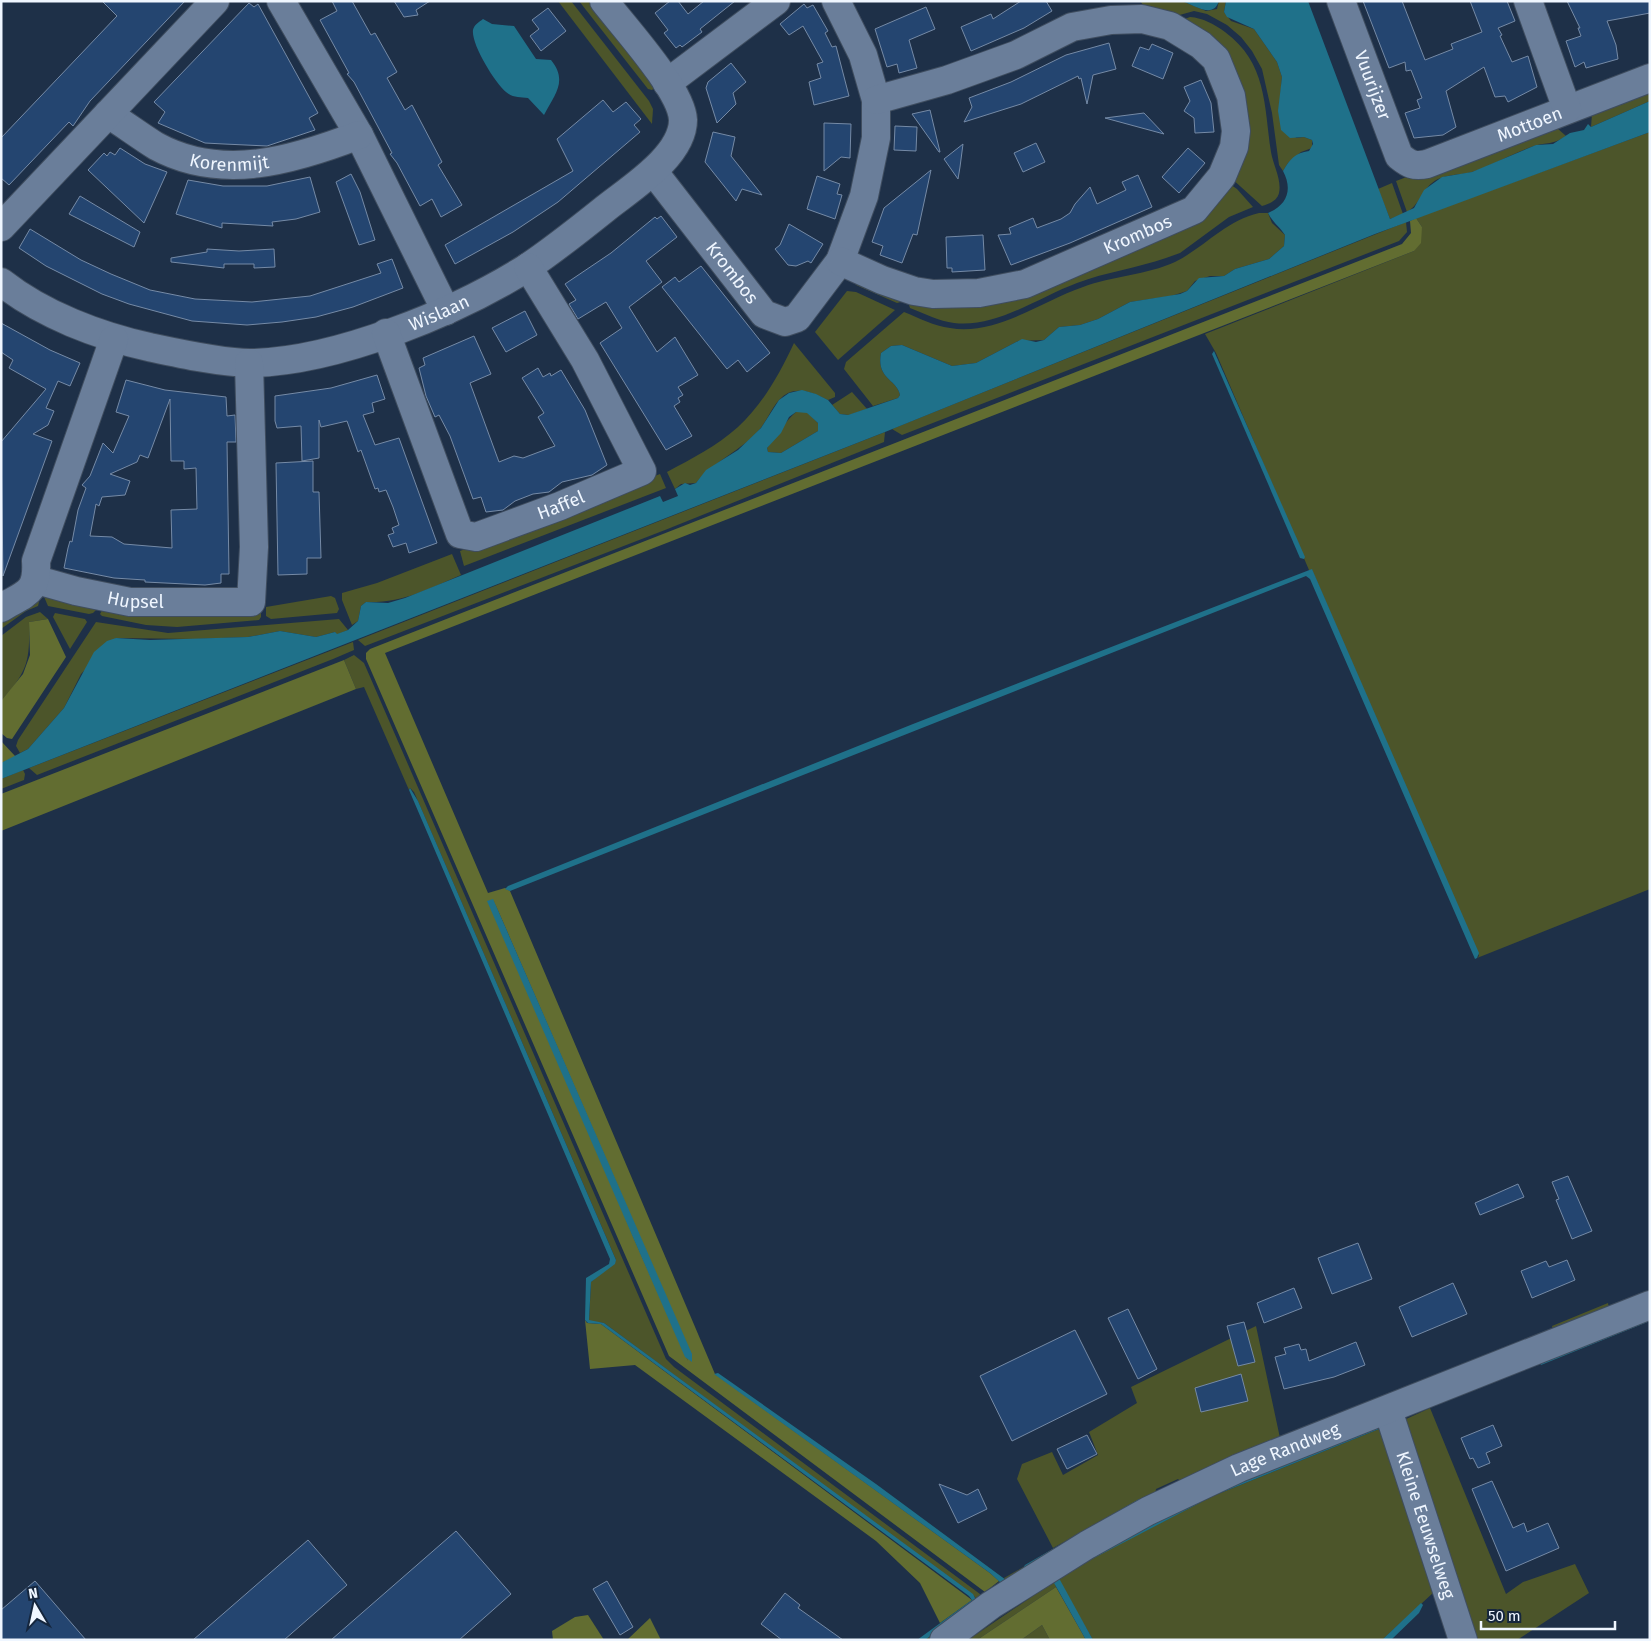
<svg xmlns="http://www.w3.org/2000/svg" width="1651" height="1641" font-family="'Fira Sans',sans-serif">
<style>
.green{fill:#4c552a;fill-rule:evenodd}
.forest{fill:#626d31;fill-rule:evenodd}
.water{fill:#1f718a;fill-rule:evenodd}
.building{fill:#244570;stroke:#758aa6;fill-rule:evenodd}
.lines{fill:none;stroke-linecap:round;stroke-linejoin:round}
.minor-casing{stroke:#3f4d5f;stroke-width:30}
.minor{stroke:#6a7e9a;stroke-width:28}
.labels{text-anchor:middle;stroke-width:4.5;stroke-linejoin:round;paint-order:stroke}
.street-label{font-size:18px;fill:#eff6ff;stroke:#15263d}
</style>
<rect width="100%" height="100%" fill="#1e3048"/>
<g class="green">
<path d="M558,1H571L649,101L653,109L652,124Z"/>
<path d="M579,1H593L658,85L652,90L648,89Z"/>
<path d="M1140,1H1182L1206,11L1217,9L1219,1H1226L1224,12L1231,21L1254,29L1277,62L1282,77L1280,100L1296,138L1304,137L1312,140V148L1301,152L1288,163L1283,171L1279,165L1272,113L1262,69L1252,51L1241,37L1227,25L1207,14L1194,11L1176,16L1147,10Z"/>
<path d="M1190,17C1203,18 1214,24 1225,32C1267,63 1264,105 1271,152C1273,165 1282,180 1279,193C1277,201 1269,204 1262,206L1230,177L1244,131L1182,20Z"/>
<path d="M1650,85V101L1591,127L1592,114Z"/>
<path d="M1555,121L1557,128L1566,136C1553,145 1547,142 1534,146C1513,153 1493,165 1472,172C1461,175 1449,174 1438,179C1422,187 1421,204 1407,212L1396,181Z"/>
<path d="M1650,132V889L1477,958L1479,956L1312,570H1309L1216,353L1205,334L1414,251L1422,227L1416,218Z"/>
<path d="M1227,182L1237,189L1253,207L1229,217L1180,253L1166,258C1137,268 1106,272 1077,283C1039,297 997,328 954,323C939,321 925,314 910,308L909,305L910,302L957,300Z"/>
<path d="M1392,183L1403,214L1390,219L1378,189Z"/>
<path d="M1259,213H1268L1272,223L1285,235L1284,246L1269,259L1235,269L1224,276H1210L1195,281L1187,291L1171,296L1130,302L1098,319L1080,325L1059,327L1044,340L1018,341L976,363L952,366L902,345L891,346L881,353C876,379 897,379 900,395L898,398L873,406L844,369L846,362L904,312C919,318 934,326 950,328C996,336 1042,301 1083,287C1112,276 1147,275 1175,262C1205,247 1225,221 1259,213Z"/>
<path d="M1406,222L1407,232L1399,241L902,435L892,429Z"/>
<path d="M854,279L905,301L897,303L856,285Z"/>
<path d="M847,291L856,292L895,310L838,360L815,332Z"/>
<path d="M794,343L835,393V397L828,400C816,394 801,387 788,393C774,400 769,418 760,429C741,451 714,461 696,483L681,484L675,489L667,472C691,459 717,446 738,427C763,404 780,373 794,343Z"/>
<path d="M852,392L867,409L849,415L840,414L832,405Z"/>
<path d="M796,412H807L818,423V431L781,453L768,452L767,448C776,437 786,420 796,412Z"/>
<path d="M885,432L884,442L665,530L365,646L358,640Z"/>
<path d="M660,474L666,488L464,566L460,551Z"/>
<path d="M452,554L461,575C428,589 404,603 366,602L361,606L358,621L352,625L342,600V593L377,583Z"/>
<path d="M42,592L97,609L93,613L89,614L48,606Z"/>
<path d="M35,593L39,602L38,606L26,611L1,629V615Z"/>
<path d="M331,596L335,598L339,609L337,613L271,619L266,616V607Z"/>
<path d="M106,603L261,608V617L259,620L177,627L146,625L102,616L100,614Z"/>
<path d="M40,612L48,619L29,622C30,661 28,671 1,701V636L26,617Z"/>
<path d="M55,613L85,619L87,622L70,649L53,617Z"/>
<path d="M339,619L348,630L336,635L335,632L316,637L280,631L248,637L196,639L116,638L81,674L64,708L28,749L20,753L16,746L18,740L96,622L168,633Z"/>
<path d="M353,642L354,650L333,659L37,775L29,768Z"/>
<path d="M354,655L364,663L666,1359L674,1367L980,1594L982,1598L931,1640H925L977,1602L975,1597L604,1323L589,1321L591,1282L616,1260L414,792L410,788L409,790L364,687L356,689L344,660Z"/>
<path d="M23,770L25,774L24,780L1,789V779Z"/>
<path d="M1608,1303L1609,1308L1553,1330L1552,1326Z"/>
<path d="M1256,1326L1280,1438L1182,1483L1178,1479L1156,1489L1155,1495L1006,1581L1004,1578L1142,1499L1053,1548L1017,1479L1022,1464L1052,1452L1063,1475L1098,1455L1089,1432L1137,1403L1131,1387Z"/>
<path d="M1430,1408L1506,1594L1523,1582L1575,1564L1589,1593L1517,1640H1477L1470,1623L1404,1420Z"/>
<path d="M1376,1422L1386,1424L1392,1433L1459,1640H1451L1434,1592L1437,1589L1429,1567L1427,1571L1434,1592L1382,1640H1093L1057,1578L1054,1581L1056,1587L977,1640H968L1046,1587L1048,1583L963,1640H956C1015,1597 1075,1558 1139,1524C1215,1483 1296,1453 1376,1422ZM1381,1425L1383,1427L1423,1545L1422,1553L1379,1429L1213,1496L1069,1570L1076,1564L1203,1497Z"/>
<path d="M1042,1625L1050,1640H1021Z"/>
</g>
<g class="forest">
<path d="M1416,218L1422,227L1421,243L1414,251L385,653L488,893L505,888L510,891L715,1374L990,1573L999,1581L985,1592L669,1356L366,659V653L370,649L1402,244L1411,233L1410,221ZM493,899L663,1290L688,1361L635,1241Z"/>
<path d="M48,619L66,657L12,739L7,738L1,733V701L23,674L30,655L29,622Z"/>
<path d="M344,660L356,689L1,831V794Z"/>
<path d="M1,741L16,757L1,763Z"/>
<path d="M585,1320L587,1323L601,1324L972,1600L940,1623L920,1583L876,1541L635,1365L590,1369Z"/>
<path d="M1056,1587L1086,1640H1050L1042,1625L1021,1640H977Z"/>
<path d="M588,1615L604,1640H553L552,1631L575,1617Z"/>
<path d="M650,1618L661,1640H627Z"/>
</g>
<g class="water">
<path d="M1182,1H1219C1213,19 1196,6 1182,1Z"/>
<path d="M1226,1H1308L1390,219L1414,208L1424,190L1442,177L1472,172L1536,145L1553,144L1570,133L1584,130L1588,124L1591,127L1650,101V132L1375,234L885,432L1,779V763L28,749L64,708L94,652L107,641L116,638L150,640L248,637L280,631L316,637L335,632L337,634L348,630L358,621L361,606L366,602L388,603L405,598L660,496L663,502L678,496L675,489L685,483L690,485L696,483L706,470L738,450L761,428L779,400L789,393L802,390L816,394L828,400L840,414L848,415L898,398L900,395C897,379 876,379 881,353L891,346L902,345L952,366L976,363L1022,339L1036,342L1044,340L1059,327L1080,325L1098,319L1130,302L1180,294L1187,291L1199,278L1224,276L1235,269L1269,259L1284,246L1285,235C1279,226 1273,223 1268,213C1287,205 1293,190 1283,171C1290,159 1295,153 1309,151L1313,144L1312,140L1304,137L1290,138L1281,130L1278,111L1282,77L1277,62L1254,29L1227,17L1224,12ZM796,412L807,413L818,423V431L781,453L768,452L767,448L781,433L789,417Z"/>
<path d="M483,19L492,24L514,26L536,59L551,60C568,81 555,94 544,115L528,98C520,97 513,98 506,92C495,83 471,44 473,30C474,25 479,22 483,19Z"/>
<path d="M1214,351L1305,557L1304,559L1300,558L1212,354Z"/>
<path d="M1312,569L1479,953L1477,958L1475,959L1310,579L1306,576L510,891L505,889L508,886L913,724Z"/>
<path d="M410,788L418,801L616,1260L615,1264L591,1282L589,1320L604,1323L973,1594L977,1602L925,1640H917L972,1600L969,1596L601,1324L588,1323L585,1320L586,1278L609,1264L610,1259L409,790Z"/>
<path d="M493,899L692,1354V1362L685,1357L487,901Z"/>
<path d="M1650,1316V1321L1541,1365L1539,1360Z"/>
<path d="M718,1373L876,1484L1006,1580L1001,1583L990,1573L714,1374Z"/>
<path d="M1379,1426L1420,1553L1379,1429L1213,1496L1071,1570L1076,1564L1203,1497Z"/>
<path d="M1139,1499H1142L1023,1568L1025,1565Z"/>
<path d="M1057,1578L1060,1580L1093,1640H1086L1054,1583Z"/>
<path d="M1421,1603L1423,1605L1419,1613L1391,1640H1382Z"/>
</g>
<g class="building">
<path d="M102,1H185L90,101L73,126L69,122L9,185L1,178V138L117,16Z"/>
<path d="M332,1H352L371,35L375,33L397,72L387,78L405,110L412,105L442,162L438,165L462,205L441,217L432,199L420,206L397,163L390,154L392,153L354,82L347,74L349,73L320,20L337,11Z"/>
<path d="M394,1H430L416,10L418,15L404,17Z"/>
<path d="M670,1H678L688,14L704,1H735L700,29L702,32L682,47L680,45L676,48L664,33L668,30L655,13Z"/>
<path d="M1021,1H1046L1052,11L1024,28L971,51L961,27L991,14L993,19Z"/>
<path d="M1363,1H1402L1425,60L1453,49L1451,44L1482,32L1470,1H1507L1515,21L1498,28L1502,35L1500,36L1512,62L1528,56L1537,87L1508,102L1505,96L1495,97L1484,67L1446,91L1456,127L1443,135L1414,138L1405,113L1420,108L1417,100L1422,98L1411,70L1406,71L1405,62L1389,68Z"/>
<path d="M1567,1H1650V13L1607,21L1616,45L1618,59L1586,68L1584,62L1575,67L1566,41L1581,36L1578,28H1580Z"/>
<path d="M249,3L254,7L258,4L318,113L309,118L315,130L267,146L224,144L205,143L158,123L165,112L154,102Z"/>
<path d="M804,4L807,8L813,5L828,31L825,33L832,47L836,46L849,96L814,105L809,82L821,78L817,64L823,62L803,26L789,35L780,24Z"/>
<path d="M926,7L935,29L909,40L917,68L899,73L897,64L887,67L875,29Z"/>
<path d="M548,8L566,31L541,51L530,36L539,29L532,20Z"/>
<path d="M1109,43L1116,69L1093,75L1087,104L1081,78L1079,79L1078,76L1021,104L964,122L972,107L969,98L1011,82L1066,55Z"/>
<path d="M1152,44L1173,53L1163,79L1132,66L1140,47L1149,50Z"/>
<path d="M731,63L746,82L733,93L736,104L717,123L706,88L708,82Z"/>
<path d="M1201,80L1211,103L1214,132L1195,133L1194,118L1184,111L1190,101L1184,87Z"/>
<path d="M603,100L613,112L626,102L641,119L634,125L640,132L558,202L513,232L455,264L445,245L573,171L557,139Z"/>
<path d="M930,110L940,152H939L912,114Z"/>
<path d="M1144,113L1164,134L1105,118Z"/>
<path d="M824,123L851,124L850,158L841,157L824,171Z"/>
<path d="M895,126L917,127L916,151L894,150Z"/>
<path d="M713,132L735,137L731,156L762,195L742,189L736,201L705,162Z"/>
<path d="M1036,143L1045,162L1023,172L1014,153Z"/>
<path d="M963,144L960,167L958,179L944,159Z"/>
<path d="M120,148L145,164L167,172L144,223L88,170L104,153L107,156L110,152L115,155Z"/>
<path d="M1188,148L1205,163L1179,193L1162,177Z"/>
<path d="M931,170L917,235L913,234L902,263L880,255L883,246L872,242L884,208Z"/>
<path d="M351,174L360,192L375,240L359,245L336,182Z"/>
<path d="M1138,175L1152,207L1070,243L1011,265L998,235L1011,234L1009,228L1033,218L1037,228L1061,219L1070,213L1075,204L1090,187L1097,204L1126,190L1122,182Z"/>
<path d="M817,176L840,184L837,194L842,195L835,219L807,209Z"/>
<path d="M310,177L320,212L296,219L272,222L273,226L222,223V228L176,214L188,180L223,186H267Z"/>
<path d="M80,196L140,232L134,247L69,214Z"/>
<path d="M661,216L677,237L646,261L662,282L629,307L657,352L675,337L698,375L678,387L683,395L678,398L680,402L674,406L692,436L666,450L600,343L622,328L606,302L578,319L569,304L576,300L565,284L611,253L655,217L657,219Z"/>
<path d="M789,224L823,244L811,263L808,261L796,266L788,265L775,249L780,245Z"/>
<path d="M30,229L81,260L111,274L150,290L195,299L252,302L310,296L381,273L377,264L392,259L403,288L353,307L316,317L282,322L247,325L192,321L129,304L102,294L46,266L19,248Z"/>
<path d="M983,235L985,270L952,272V268H947L946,237Z"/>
<path d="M207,249L239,251L274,249L275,267L254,268V264H224V268L171,262V258L207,252Z"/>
<path d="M701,266L770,353L747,372L738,360L727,369L662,287L675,277L679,282Z"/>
<path d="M525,311L537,335L506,352L492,328Z"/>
<path d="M1,323L50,350L80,363L70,386L58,381L46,408L54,411L48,425L33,434L52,441L3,576L1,442L46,389L9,368L13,360L1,352Z"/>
<path d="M474,336L491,374L470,383L499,462L514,456L523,458L555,446L538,417L544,413L522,378L538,368L543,377L550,373L551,376L561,370L585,410L607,465L592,475L562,482L549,492L533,494L515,501L503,510L486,512L481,497L473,499L450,436L439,415L435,417L426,396L419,368L425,365L423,358Z"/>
<path d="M377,375L385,399L372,403L374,412L363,415L375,445L399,438L437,543L409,553L406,543L393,547L388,535L394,533L392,528L399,525L393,507L386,490L379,492L378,488L375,489L361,450L358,452L347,421L321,427L319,420V458L302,461L301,426L277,428L275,421V396L331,388Z"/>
<path d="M126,380L165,390L226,397L227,416L235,415L236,442H227L229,574H221V583L205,585L145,582V580L114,578L64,568L68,548L70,541L72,542L78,510L86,488L82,485L90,476L103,443L113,453L129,416L116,412ZM170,399L171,461H184V469L196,468L197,509L171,510L172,548L124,544L112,537L90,536L96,504L99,506L102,497L125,495L130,481L110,474L137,462L140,455L148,458Z"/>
<path d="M313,461V492H319L321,558H307V574L278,575L276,463Z"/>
<path d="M1568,1176L1592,1231L1572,1239L1556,1200L1559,1199L1552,1182Z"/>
<path d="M1518,1184L1524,1197L1480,1215L1475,1203Z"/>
<path d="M1358,1243L1372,1279L1332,1294L1318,1258Z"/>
<path d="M1567,1260L1575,1280L1532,1298L1521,1271L1546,1261L1549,1267Z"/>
<path d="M1453,1283L1467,1314L1412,1337L1399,1307Z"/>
<path d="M1294,1288L1302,1308L1264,1323L1257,1303Z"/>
<path d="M1128,1309L1157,1369L1138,1379L1108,1318Z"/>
<path d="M1244,1322L1255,1362L1238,1366L1227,1326Z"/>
<path d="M1075,1330L1107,1394L1012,1441L980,1376Z"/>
<path d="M1356,1342L1365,1365L1334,1377L1284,1389L1275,1357L1286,1354L1284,1348L1299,1344L1301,1350L1306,1349L1309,1361Z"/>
<path d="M1241,1374L1248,1401L1201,1412L1195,1388Z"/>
<path d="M1493,1425L1502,1446L1486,1453L1490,1463L1478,1468L1473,1458L1470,1459L1461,1438Z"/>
<path d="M1087,1435L1097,1454L1067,1469L1057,1449Z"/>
<path d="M1492,1481L1513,1528L1524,1523L1527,1532L1548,1523L1559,1548L1506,1571L1472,1489Z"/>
<path d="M939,1484L967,1495L978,1489L987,1509L958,1523Z"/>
<path d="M456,1531L511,1594L459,1640H331Z"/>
<path d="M308,1540L347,1585L284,1640H193Z"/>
<path d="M35,1581L86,1640H1V1610Z"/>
<path d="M607,1581L633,1627L620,1635L593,1589Z"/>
<path d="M785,1593L800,1605L798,1608L843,1640H782L761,1624Z"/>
</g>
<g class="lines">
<defs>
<g id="minor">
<path d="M281,1L359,135L446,311"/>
<path id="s1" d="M1341,1L1399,156C1409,164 1414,167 1427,164L1650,78"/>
<path d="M1528,1L1567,109"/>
<path d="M667,83L776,1"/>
<path id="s2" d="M108,114C124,124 140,136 156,146C222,182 294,160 359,135"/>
<path id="s3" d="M653,171L764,314L785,322L797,318L840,261L864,196L876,138V100L863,55L836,1"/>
<path d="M1,227L215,1"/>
<path id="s4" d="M840,261L882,280L914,291L933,294L979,293L1025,284L1194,210L1222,176L1234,147L1236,131L1231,96L1216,59L1201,45L1170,26L1142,19L1111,20L1072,27L1016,55L947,80L876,100"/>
<path id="s5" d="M1,282C43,315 99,336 149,347C177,353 222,363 250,363C335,362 457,312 528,267C555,249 581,228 606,208C631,188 683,156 683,120C682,90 624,27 604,1"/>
<path id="s6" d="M386,333L460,534L476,537L560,506L642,471L585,360L528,267"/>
<path id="s7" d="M37,580L76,591L130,602H251L254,547L249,363"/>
<path d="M1,608C26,593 38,593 36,561L114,339"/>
<path id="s8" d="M1388,1410L1463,1640"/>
<path id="s9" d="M944,1640L991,1605L1087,1545L1148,1511L1239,1468L1650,1305"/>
</g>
</defs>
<use href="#minor" class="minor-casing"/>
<use href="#minor" class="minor"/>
</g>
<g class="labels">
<g class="street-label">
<text dy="6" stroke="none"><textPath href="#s1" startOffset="90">Vuurijzer</textPath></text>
<text dy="6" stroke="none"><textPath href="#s1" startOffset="306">Mottoen</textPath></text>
<text dy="6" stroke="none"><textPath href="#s2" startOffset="134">Korenmijt</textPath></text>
<text dy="6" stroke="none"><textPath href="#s4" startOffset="315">Krombos</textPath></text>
<text dy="6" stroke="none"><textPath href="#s3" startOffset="129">Krombos</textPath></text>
<text dy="6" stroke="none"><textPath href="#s5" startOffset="462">Wislaan</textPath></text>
<text dy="6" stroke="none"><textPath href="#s6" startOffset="321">Haffel</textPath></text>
<text dy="6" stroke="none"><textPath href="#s7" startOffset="101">Hupsel</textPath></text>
<text dy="6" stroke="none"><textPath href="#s9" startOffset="392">Lage Randweg</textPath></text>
<text dy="6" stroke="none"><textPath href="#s8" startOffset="121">Kleine Eeuwselweg</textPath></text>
</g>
</g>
<rect width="1651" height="1641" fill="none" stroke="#eff6ff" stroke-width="5"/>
<g transform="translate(35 1606) rotate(351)" stroke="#15263d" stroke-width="4" paint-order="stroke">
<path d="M0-4L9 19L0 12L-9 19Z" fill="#eff6ff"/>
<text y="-8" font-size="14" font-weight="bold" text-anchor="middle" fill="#eff6ff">N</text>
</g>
<path d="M1481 1621v8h134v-8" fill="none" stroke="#eff6ff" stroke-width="2.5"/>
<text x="1488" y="1621" font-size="15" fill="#eff6ff" stroke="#15263d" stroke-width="4" paint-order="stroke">50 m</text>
</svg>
